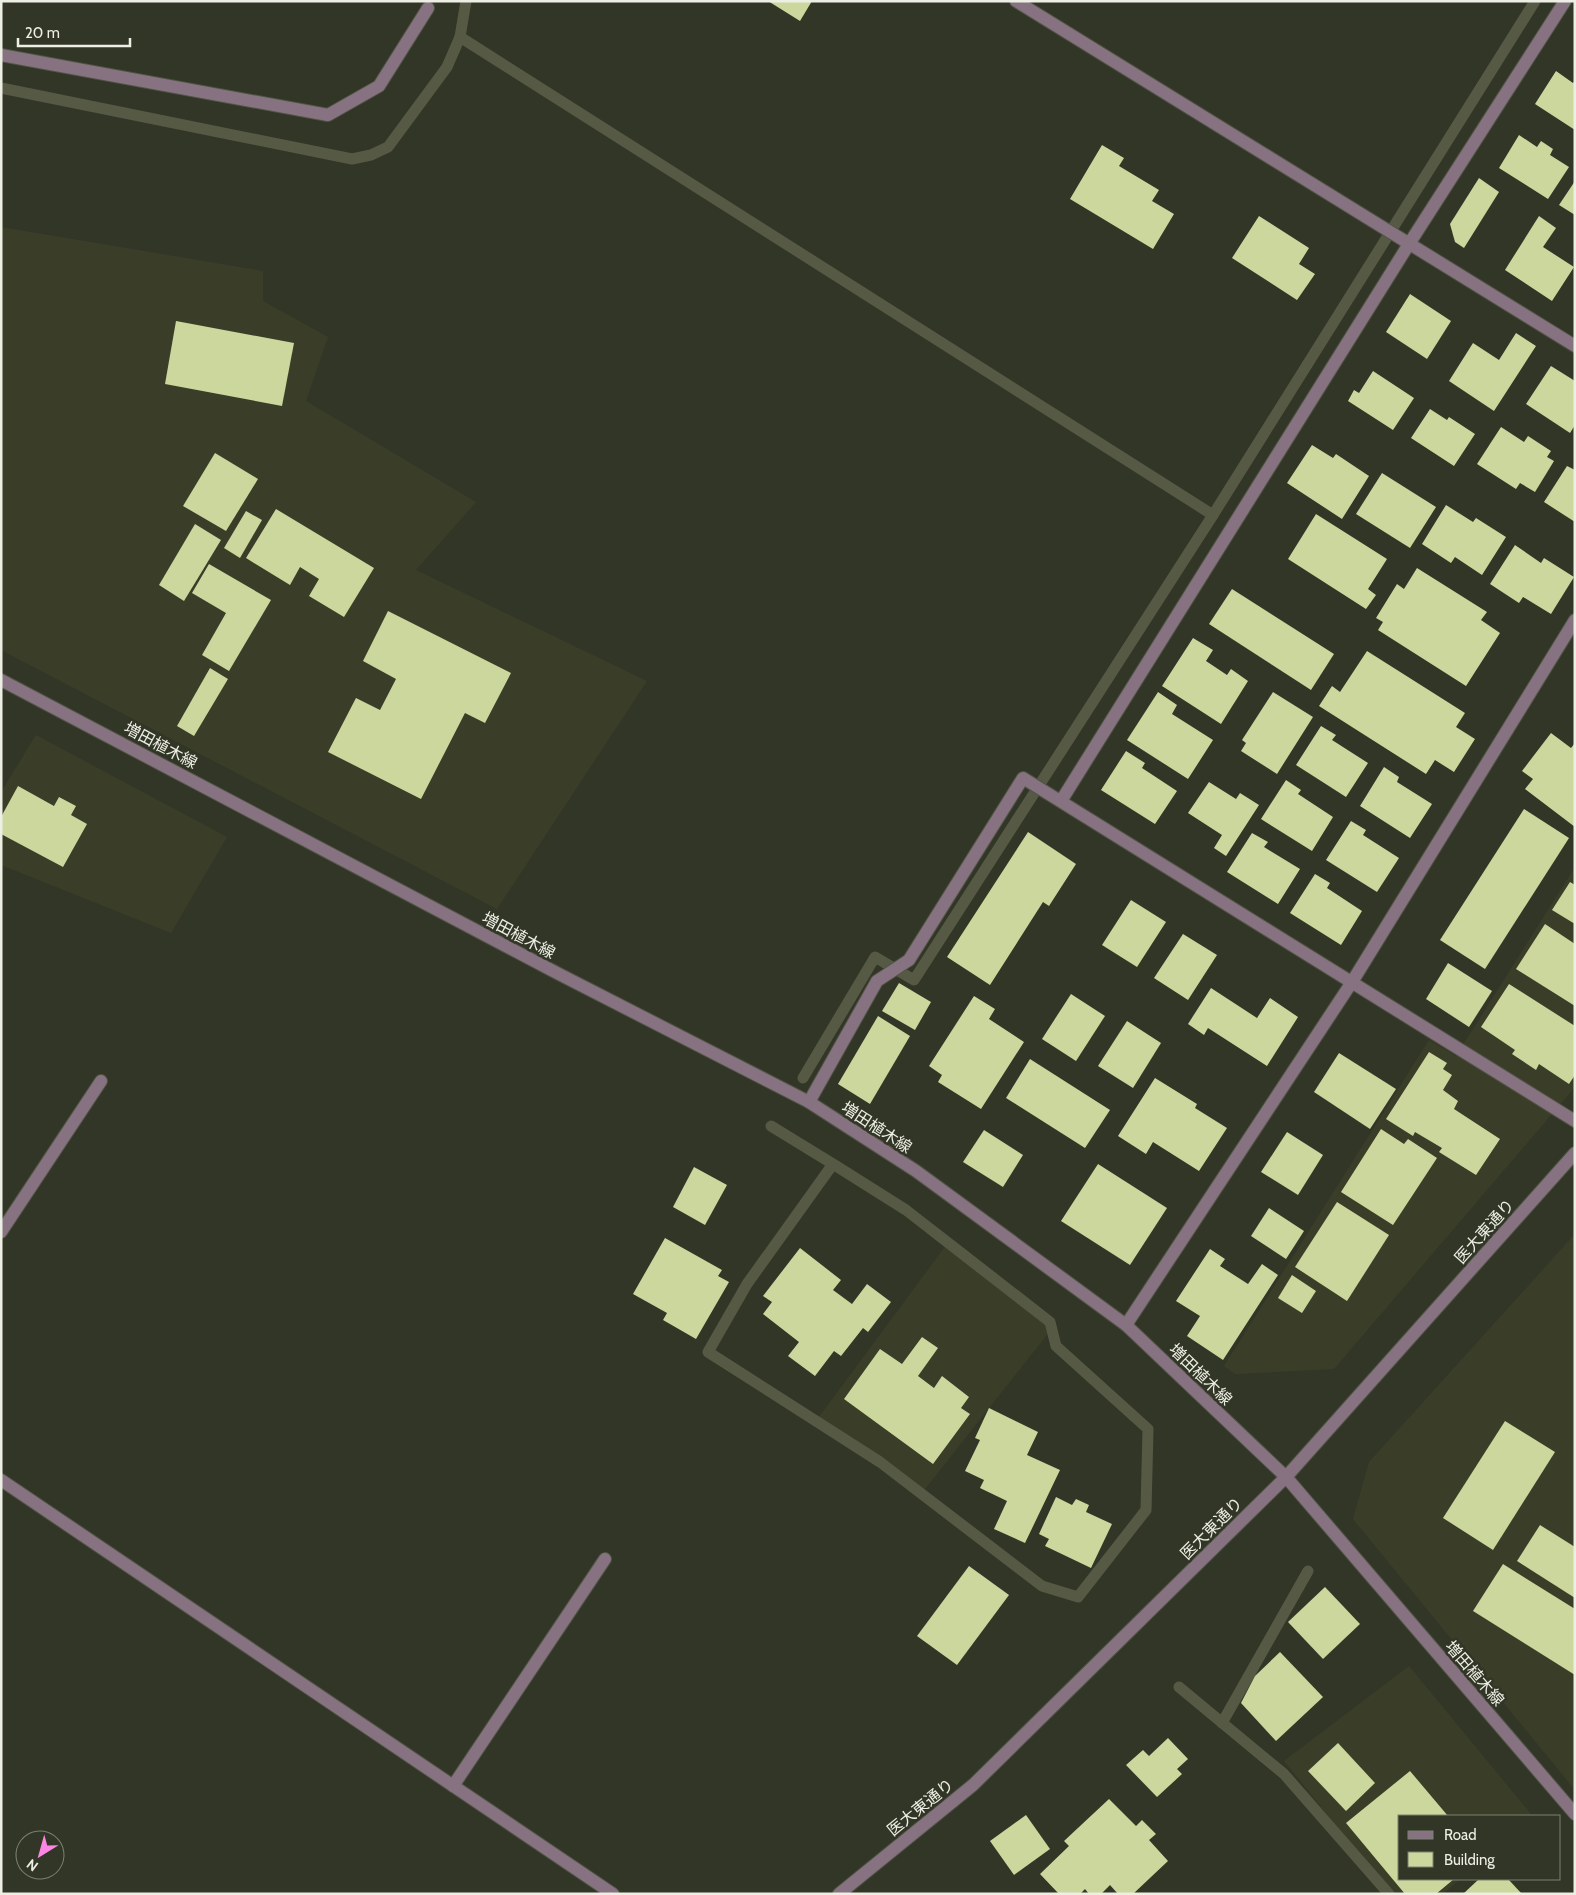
<svg xmlns="http://www.w3.org/2000/svg" width="1576" height="1895" font-family="Cabin,'Noto Sans JP',sans-serif">
<style>
.built{fill:#3a3e28}
.lines{fill:none;stroke-linecap:round;stroke-linejoin:round}
.stream{stroke:#565a45;stroke-width:11}
.building{fill:#cbd79d}
.minor-casing{stroke:#505445;stroke-width:14}
.minor{stroke:#877281;stroke-width:12}
.labels{text-anchor:middle;stroke-width:5;stroke-linejoin:round;paint-order:stroke}
.street-label{font-size:16px;fill:#edefe5;stroke:#323626}
</style>
<rect width="100%" height="100%" fill="#323626"/>
<g class="built">
<path d="M1,227L263,271V301L328,337L306,401L476,502L416,570L647,681L497,909L1,650Z"/>
<path d="M36,735L227,837L171,933L1,865V792Z"/>
<path d="M1575,867V1087L1334,1369L1235,1374L1224,1366L1429,1040L1456,1056Z"/>
<path d="M1575,1234V1790L1353,1519L1369,1462Z"/>
<path d="M947,1244L1054,1326L921,1494L880,1462L816,1421Z"/>
<path d="M1409,1666L1531,1814L1528,1816H1400V1879H1460L1443,1894H1391L1284,1761Z"/>
</g>
<g class="lines">
<g class="stream">
<path d="M460,37L1213,515"/>
<path d="M1,88L352,159L371,155L388,147L447,67L460,37L466,1"/>
<path d="M803,1078L875,957L914,980L1213,515L1535,1"/>
<path d="M771,1126L833,1164L747,1284L708,1352L880,1462L1042,1586L1078,1597L1146,1510L1148,1429L1056,1346L1050,1322L906,1210L833,1164"/>
<path d="M1179,1687L1284,1774L1389,1894"/>
<path d="M1222,1723L1308,1571"/>
</g>
</g>
<g class="building">
<path d="M768,1H812L800,21Z"/>
<path d="M1556,71L1573,83L1575,81V130L1535,104Z"/>
<path d="M1519,135L1537,147L1541,141L1553,149L1550,155L1569,167L1548,199L1499,168Z"/>
<path d="M1102,145L1124,158L1119,166L1159,190L1152,201L1174,214L1153,249L1070,199Z"/>
<path d="M1479,178L1499,192L1464,248L1455,242L1450,224Z"/>
<path d="M1575,181V215L1559,205Z"/>
<path d="M1259,216L1309,248L1299,264L1315,274L1297,300L1232,258Z"/>
<path d="M1539,216L1556,228L1543,247L1574,267L1552,301L1505,270Z"/>
<path d="M1410,294L1451,321L1427,359L1386,332Z"/>
<path d="M176,321L294,343L282,406L165,384Z"/>
<path d="M1516,333L1536,346L1494,411L1449,381L1473,343L1499,360Z"/>
<path d="M1551,366L1575,381V425L1570,433L1526,404Z"/>
<path d="M1373,371L1414,398L1393,430L1348,401L1354,390L1359,393Z"/>
<path d="M1430,409L1447,420L1449,417L1475,434L1454,466L1411,438Z"/>
<path d="M1501,427L1524,442L1528,436L1551,451L1547,457L1554,461L1535,492L1520,483L1516,489L1477,464Z"/>
<path d="M1312,445L1333,458L1336,454L1369,476L1342,519L1287,483Z"/>
<path d="M215,453L258,479L226,531L183,506Z"/>
<path d="M1567,466L1575,470V522L1544,502Z"/>
<path d="M1382,473L1436,507L1410,548L1356,514Z"/>
<path d="M1446,505L1473,522L1476,518L1506,537L1482,575L1455,557L1451,563L1422,544Z"/>
<path d="M276,509L374,568L344,617L309,596L319,579L300,567L290,585L246,558Z"/>
<path d="M246,511L262,520L240,558L224,548Z"/>
<path d="M1316,514L1387,559L1368,589L1376,595L1366,609L1288,559Z"/>
<path d="M195,524L221,540L184,601L159,585Z"/>
<path d="M1515,545L1541,563L1544,558L1574,577L1551,614L1523,597L1519,603L1490,584Z"/>
<path d="M209,564L271,600L229,671L202,655L226,613L192,593Z"/>
<path d="M1417,568L1487,612L1481,620L1500,633L1466,686L1378,630L1383,622L1376,618L1397,584L1404,589Z"/>
<path d="M1232,589L1334,654L1311,690L1209,624Z"/>
<path d="M388,611L511,673L485,723L465,713L421,799L328,752L356,698L380,710L396,679L363,661Z"/>
<path d="M1193,638L1213,650L1206,661L1227,675L1231,669L1248,681L1221,724L1162,686Z"/>
<path d="M1367,651L1465,713L1456,727L1475,739L1454,772L1435,760L1426,774L1319,706L1332,686L1340,692Z"/>
<path d="M210,668L228,679L194,736L177,726Z"/>
<path d="M1158,692L1177,705L1172,714L1213,740L1188,779L1127,740Z"/>
<path d="M1273,692L1313,717L1277,774L1241,751L1246,743L1242,740Z"/>
<path d="M1321,726L1336,735L1332,740L1368,763L1346,797L1296,765Z"/>
<path d="M1551,733L1571,748L1575,743V827L1525,789L1533,779L1522,771Z"/>
<path d="M1126,751L1145,763L1142,768L1177,791L1155,824L1101,790Z"/>
<path d="M1384,767L1399,777L1397,782L1432,804L1410,838L1360,806Z"/>
<path d="M1286,780L1301,790L1298,794L1333,817L1312,851L1261,819Z"/>
<path d="M1209,782L1236,799L1240,793L1259,805L1226,856L1214,848L1222,835L1188,813Z"/>
<path d="M18,786L54,806L59,797L76,806L71,815L87,824L63,867L1,834V817Z"/>
<path d="M1524,809L1569,838L1485,969L1440,940Z"/>
<path d="M1351,821L1366,830L1363,835L1399,858L1377,892L1326,860Z"/>
<path d="M1028,832L1076,864L1049,906L1043,902L990,985L947,957Z"/>
<path d="M1252,833L1268,842L1264,847L1300,869L1278,904L1227,872Z"/>
<path d="M1315,874L1330,883L1327,888L1362,911L1341,945L1290,913Z"/>
<path d="M1570,882L1575,885V924L1552,910Z"/>
<path d="M1131,900L1166,922L1137,967L1102,945Z"/>
<path d="M1545,924L1575,944V1006L1516,969Z"/>
<path d="M1183,934L1217,955L1188,1000L1154,978Z"/>
<path d="M1448,963L1492,991L1469,1027L1426,999Z"/>
<path d="M899,983L931,1002L915,1030L882,1011Z"/>
<path d="M1509,984L1575,1026V1075L1569,1084L1539,1064L1536,1070L1512,1054L1515,1050L1481,1027Z"/>
<path d="M1211,988L1257,1018L1270,998L1298,1017L1267,1066L1208,1028L1204,1035L1188,1024Z"/>
<path d="M1071,994L1105,1016L1076,1061L1042,1039Z"/>
<path d="M974,996L995,1009L989,1019L1024,1042L981,1109L938,1082L942,1075L929,1066Z"/>
<path d="M878,1016L910,1036L870,1104L838,1084Z"/>
<path d="M1127,1021L1161,1043L1133,1088L1098,1066Z"/>
<path d="M1429,1052L1447,1063L1443,1069L1452,1075L1443,1090L1458,1101L1454,1109L1500,1139L1476,1175L1439,1152L1442,1148L1415,1132L1413,1136L1386,1119Z"/>
<path d="M1339,1053L1396,1089L1370,1129L1314,1092Z"/>
<path d="M1030,1059L1110,1110L1085,1148L1006,1098Z"/>
<path d="M1155,1078L1197,1104L1195,1108L1227,1128L1199,1171L1153,1142L1146,1154L1118,1136Z"/>
<path d="M1381,1129L1404,1144L1408,1139L1437,1158L1393,1225L1341,1192Z"/>
<path d="M984,1130L1023,1155L1003,1187L963,1162Z"/>
<path d="M1287,1132L1323,1155L1298,1195L1261,1172Z"/>
<path d="M1098,1164L1167,1208L1130,1265L1061,1221Z"/>
<path d="M694,1167L727,1185L705,1225L673,1207Z"/>
<path d="M1337,1202L1389,1235L1347,1301L1295,1267Z"/>
<path d="M1269,1208L1304,1231L1286,1259L1251,1236Z"/>
<path d="M665,1238L722,1270L718,1276L729,1282L696,1339L663,1320L667,1313L633,1294Z"/>
<path d="M800,1248L841,1280L833,1290L852,1304L867,1284L891,1302L868,1332L863,1328L841,1356L834,1351L815,1376L788,1356L799,1342L763,1314L772,1302L763,1296Z"/>
<path d="M1210,1249L1225,1259L1220,1266L1248,1284L1262,1264L1278,1275L1223,1360L1187,1336L1200,1316L1176,1301Z"/>
<path d="M1292,1275L1316,1291L1302,1313L1278,1298Z"/>
<path d="M922,1337L938,1348L918,1376L934,1388L942,1376L969,1397L961,1408L970,1414L933,1464L844,1399L880,1349L902,1364Z"/>
<path d="M989,1408L1038,1432L1027,1455L1060,1470L1025,1543L994,1529L1007,1501L980,1488L984,1480L965,1471L980,1440L975,1438Z"/>
<path d="M1505,1421L1555,1452L1493,1550L1443,1518Z"/>
<path d="M1056,1497L1072,1505L1076,1499L1089,1505L1086,1512L1112,1524L1091,1568L1045,1546L1049,1539L1039,1534Z"/>
<path d="M1540,1525L1575,1547V1598L1517,1561Z"/>
<path d="M1503,1564L1575,1609V1675L1473,1611Z"/>
<path d="M969,1566L1009,1595L957,1665L917,1636Z"/>
<path d="M1325,1587L1360,1624L1323,1659L1288,1622Z"/>
<path d="M1280,1652L1323,1697L1276,1741L1241,1703L1255,1676Z"/>
<path d="M1168,1738L1188,1759L1177,1769L1182,1774L1157,1797L1126,1765L1143,1750L1149,1756Z"/>
<path d="M1338,1743L1375,1783L1346,1811L1308,1771Z"/>
<path d="M1410,1771L1448,1816H1400V1879H1454L1436,1894H1405L1346,1823Z"/>
<path d="M1109,1799L1136,1826L1142,1820L1156,1834L1149,1840L1168,1861L1133,1894H1118L1110,1885L1101,1894H1089L1085,1889L1080,1894H1059L1040,1874L1069,1846L1064,1841Z"/>
<path d="M1026,1815L1050,1849L1014,1875L990,1841Z"/>
<path d="M1479,1879H1508L1522,1894H1463Z"/>
</g>
<g class="lines">
<defs>
<g id="minor">
<path d="M1016,1L1575,346"/>
<path d="M1,55L328,115L379,86L428,8"/>
<path d="M1,680L557,973L809,1102L916,1171L1126,1325L1286,1477L1575,1814"/>
<path d="M1061,801L1409,244L1565,1"/>
<path d="M809,1102L877,981L909,960L1023,778L1575,1121"/>
<path d="M1,1232L101,1081"/>
<path d="M1126,1325L1352,982L1575,620"/>
<path d="M1,1480L613,1894"/>
<path d="M453,1786L605,1559"/>
<path d="M839,1894L973,1785L1286,1477L1575,1153"/>
</g>
</defs>
<use href="#minor" class="minor-casing"/>
<use href="#minor" class="minor"/>
</g>
<g class="labels">
<g class="street-label">
<text transform="translate(161 745) rotate(28)" y="6">増田植木線</text>
<text transform="translate(519 935) rotate(28)" y="6">増田植木線</text>
<text transform="translate(877 1127) rotate(33)" y="6">増田植木線</text>
<text transform="translate(1484 1231) rotate(-48)" y="6">医大東通り</text>
<text transform="translate(1201 1374) rotate(44)" y="6">増田植木線</text>
<text transform="translate(1211 1528) rotate(-45)" y="6">医大東通り</text>
<text transform="translate(1475 1673) rotate(49)" y="6">増田植木線</text>
<text transform="translate(920 1807) rotate(-39)" y="6">医大東通り</text>
</g>
</g>
<rect width="1576" height="1895" fill="none" stroke="#edefe5" stroke-width="5"/>
<rect x="1398" y="1815" width="162" height="65" fill="#323626" stroke="#7d8072"/>
<rect x="1408" y="1831" width="25" height="8" fill="#877281" stroke="#7d8072"/>
<text x="1444" y="1840" font-size="15" fill="#edefe5">Road</text>
<rect x="1408" y="1852" width="25" height="15" fill="#cbd79d" stroke="#7d8072"/>
<text x="1444" y="1865" font-size="15" fill="#edefe5">Building</text>
<g transform="translate(40 1855) rotate(217)"><circle r="24" fill="#323626" stroke="#7d8072"/>
<path d="M0-4L9 19L0 12L-9 19Z" fill="#fc86e4"/>
<text y="-8" font-size="14" font-weight="bold" text-anchor="middle" fill="#edefe5">N</text>
</g>
<path d="M18 38v8h112v-8" fill="none" stroke="#edefe5" stroke-width="2.5"/>
<text x="25" y="38" font-size="15" fill="#edefe5" stroke="#323626" stroke-width="4" paint-order="stroke">20 m</text>
</svg>
